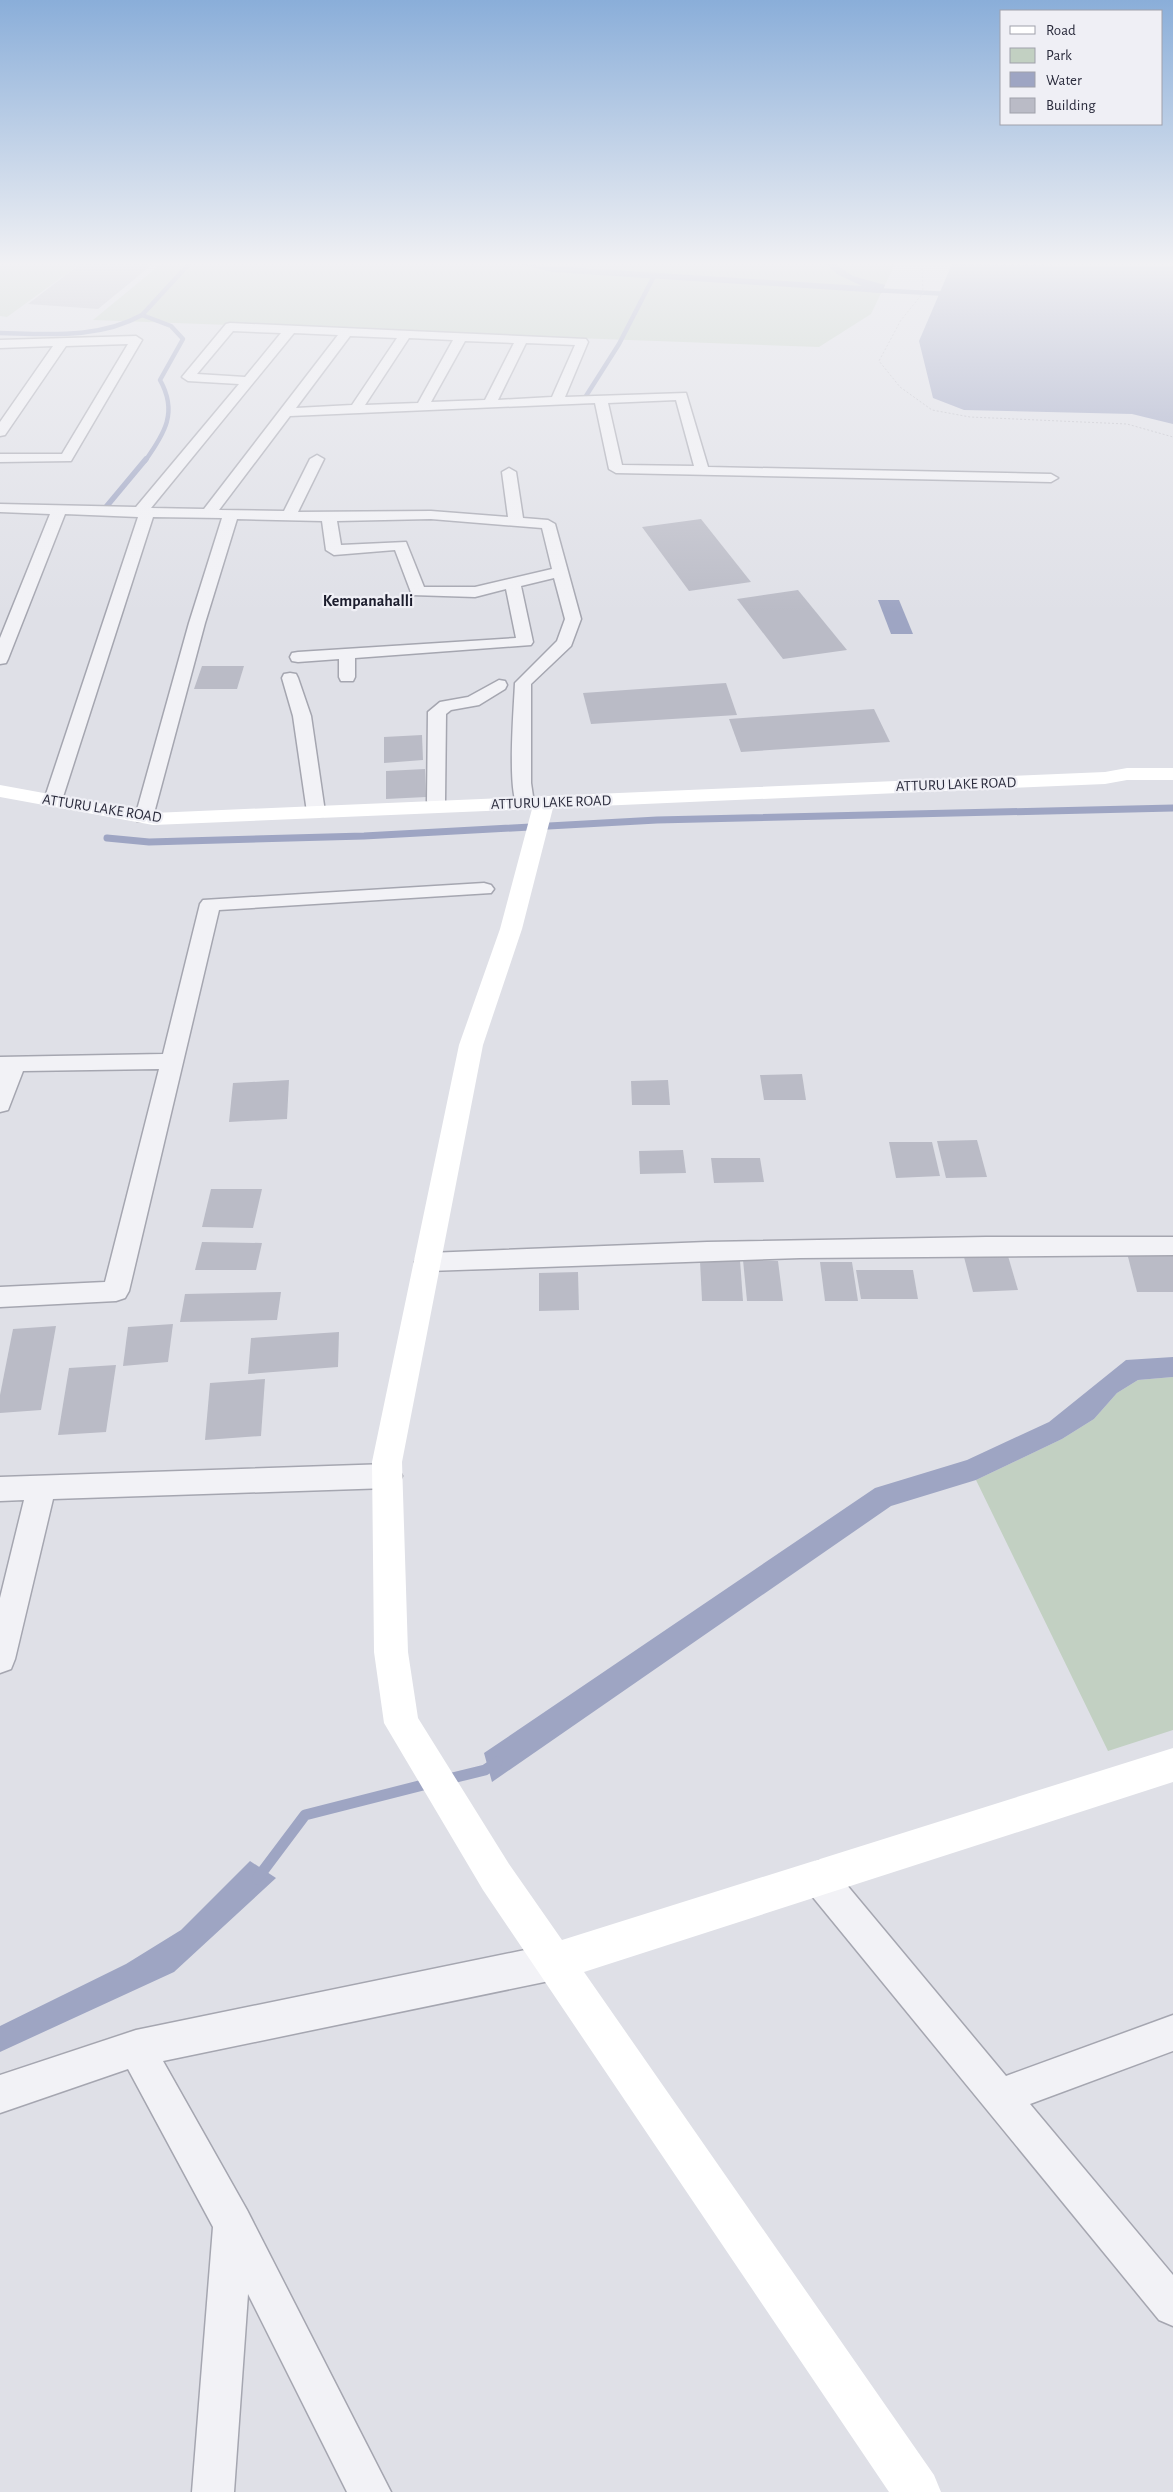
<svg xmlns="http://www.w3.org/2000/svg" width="1173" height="2492" font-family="'Alegreya Sans',sans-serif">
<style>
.green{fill:#c2d0c2}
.water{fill:#9ea5c3}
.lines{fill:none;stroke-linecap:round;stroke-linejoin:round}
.stream-far3{stroke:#9ea5c3;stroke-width:4.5}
.stream-far2{stroke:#9ea5c3;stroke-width:5.5}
.stream-far1{stroke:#9ea5c3;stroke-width:7}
.stream{stroke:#9ea5c3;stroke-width:11}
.building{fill:#babbc6}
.street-casing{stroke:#a5a6b0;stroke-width:3}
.path{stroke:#bebec6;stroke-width:1;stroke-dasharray:2 2;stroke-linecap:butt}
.street{fill:#f2f2f6;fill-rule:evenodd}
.secondary{fill:#fff;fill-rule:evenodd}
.labels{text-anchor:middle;stroke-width:4.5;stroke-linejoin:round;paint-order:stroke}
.far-street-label{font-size:15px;fill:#2a2b3c;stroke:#efeff5}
.far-neighbourhood-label{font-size:16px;font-weight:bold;fill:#1c1d2d;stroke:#efeff5}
</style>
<rect width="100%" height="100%" fill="#dfe0e7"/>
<g class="green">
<path d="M0,264H80L7,317L0,316Z"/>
<path d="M161,264H895L871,314L819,347L93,320Z"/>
<path d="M983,264H1173V267Z"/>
<path d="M1173,1377V1730L1108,1751L976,1480L1062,1439L1094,1419L1117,1393L1138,1380Z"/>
</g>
<g class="water">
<path d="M519,264L862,286L837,274L826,264H835L853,276L885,285L882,293L552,272Z"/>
<path d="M952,264L1173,267V424L1132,414L964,410L933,398L919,341Z"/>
<path d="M878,600H899L913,634H891Z"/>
<path d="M1173,1357V1377L1138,1380L1117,1393L1094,1419L1062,1439L976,1480L891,1506L492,1782L484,1753L875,1488L967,1460L1049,1422L1126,1360Z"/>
<path d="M250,1861L276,1878L174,1972L0,2052V2026L126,1964L181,1930Z"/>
</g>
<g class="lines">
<g class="stream-far3">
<path d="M872,290L949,294"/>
<path d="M0,333C48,334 99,339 142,315"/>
<path d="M586,396L619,344L654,276"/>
<path d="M145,461C165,433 178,412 160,380L183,339L171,326L142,315L189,264"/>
</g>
<path class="stream-far2" d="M106,507L146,459"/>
<path class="stream-far1" d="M107,838L149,842L364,836L657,820L1173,808"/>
<g class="stream">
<path d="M444,1780L485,1770L497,1762"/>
<path d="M257,1879L305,1815L431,1783"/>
</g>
</g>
<g class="building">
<path d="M80,264H153L98,309L28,304Z"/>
<path d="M701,519L751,582L689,591L642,527Z"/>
<path d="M798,590L847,650L783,659L737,599Z"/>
<path d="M202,666H244L237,689H194Z"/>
<path d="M726,683L737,715L591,724L583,693Z"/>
<path d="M874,709L890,742L741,752L729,719Z"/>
<path d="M422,735L423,760L384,763V737Z"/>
<path d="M425,769L426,797L386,799V771Z"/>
<path d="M802,1074L806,1100H764L760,1075Z"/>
<path d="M289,1080L287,1119L229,1122L233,1083Z"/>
<path d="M668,1080L670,1105H632L631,1081Z"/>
<path d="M977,1140L987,1177L946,1178L937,1141Z"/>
<path d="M889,1142H932L940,1176L896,1178Z"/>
<path d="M683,1150L686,1173L640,1174L639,1151Z"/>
<path d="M711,1158H760L764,1182L714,1183Z"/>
<path d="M211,1189H262L253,1228L202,1227Z"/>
<path d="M202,1242L262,1243L256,1270H195Z"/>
<path d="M1127,1253L1173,1254V1292H1137Z"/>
<path d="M1008,1256L1018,1290L973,1292L964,1257Z"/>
<path d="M740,1260L743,1301H702L700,1261Z"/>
<path d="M743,1260L778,1261L783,1301H747Z"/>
<path d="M820,1262H852L858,1301H825Z"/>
<path d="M856,1270H913L918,1299H861Z"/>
<path d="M578,1272L579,1310L539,1311V1273Z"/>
<path d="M281,1292L277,1320L180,1322L185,1294Z"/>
<path d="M173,1324L168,1362L123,1366L128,1327Z"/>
<path d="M56,1326L41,1410L0,1413V1395L13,1329Z"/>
<path d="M339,1332L338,1367L248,1374L251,1338Z"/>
<path d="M116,1365L106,1432L58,1435L69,1368Z"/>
<path d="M265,1379L261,1436L205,1440L210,1383Z"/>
</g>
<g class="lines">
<defs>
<g id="street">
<path d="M230,323L586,339L588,342L565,397L686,393L708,467L1051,474L1058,478L1051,482L616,473L609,469L595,403L290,416L219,510L284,511L310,459L317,455L324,459L298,512L431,511L508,517L502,472L509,468L516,472L523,518L548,520L555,524L581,619L571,646L531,684V783L534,803L532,807H518C507,791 514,707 515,683L557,641L565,619L554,578L521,586L533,642L531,645L355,658V677L353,681H341L339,677V659L298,662L292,661L290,657L292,653L298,652L516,638L506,589L475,597L412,595L395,550L334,555L326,550L322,521L237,519L205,623L153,817L151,821H137L135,817L189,623L222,518L153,517L62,800L60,804H46L44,800L138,517L65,514L8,659L6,663L0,664V638L50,514L0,512V504L136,507L239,384L188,381L182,377L226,324ZM233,331L281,333L245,377L197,374ZM294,333L338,335L204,509L151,508ZM350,336L397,338L352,405L296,408ZM409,338L453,340L418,403L365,405ZM465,341L514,343L485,400L431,402ZM526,343L575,345L552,397L498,400ZM676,400L694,466L622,465L608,403ZM431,519L542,528L552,569L475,587H424L406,542L341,545L337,521Z"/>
<path d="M136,336L142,340L71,461L0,462V454H62L128,344L66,346L5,435L0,436V422L53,346L0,348V340Z"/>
<path d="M290,673L296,674L298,678L311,716L325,812L323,816H309L307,812L293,716L282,678L284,674Z"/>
<path d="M499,680L505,681L507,685L505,689L479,705L451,710L446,714L445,801L443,805H429L427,801L428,712L440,702L468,697Z"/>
<path d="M484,883L491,885L494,889L491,893L219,910L129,1291L125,1298L116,1301L0,1307V1287L105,1282L159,1069L23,1071L8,1110L0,1112V1057L163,1054L200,904L203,900Z"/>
<path d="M986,1237H1173V1255L800,1258L428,1271L419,1269L415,1262L419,1255L428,1253L707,1242Z"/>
<path d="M388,1464L398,1468L402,1476L398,1484L388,1488L53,1499L15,1659L11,1669L0,1673V1598L24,1500L0,1501V1477Z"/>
<path d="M819,1861L831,1866L1006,2076L1173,2015V2051L1030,2104L1173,2275V2326L1159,2320L807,1890L802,1878L807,1866Z"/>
<path d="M554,1944L566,1950L572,1962L566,1974L554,1980L163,2061L247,2210L391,2492H347L248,2294L234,2492H192L213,2227L128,2069L0,2113V2075L136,2030Z"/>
</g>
</defs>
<use href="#street" class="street-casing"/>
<path class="path" d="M922,264L923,293L901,320L879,361L900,387L932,410L970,417L1127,424L1173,437"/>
<use href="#street" class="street"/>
<path class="secondary" d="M1127,768H1173V780H1127L1105,784L553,808L522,929L483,1045L402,1462L408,1652L418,1718L509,1864L562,1940L1173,1748V1782L584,1972L934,2475L941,2492H889L483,1890L384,1723L374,1652L372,1462L459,1045L500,929L532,809L153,825L0,797V785L153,813L1105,772Z"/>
</g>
<linearGradient id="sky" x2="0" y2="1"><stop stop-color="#8aaed9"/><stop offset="0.43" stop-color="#f1f1f4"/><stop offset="1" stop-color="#f1f1f4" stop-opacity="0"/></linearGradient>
<rect width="1173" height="613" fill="url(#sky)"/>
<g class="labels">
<g class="far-street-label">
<text transform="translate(956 784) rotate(-2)" y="5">ATTURU LAKE ROAD</text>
<text transform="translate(551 802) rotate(-2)" y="5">ATTURU LAKE ROAD</text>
<text transform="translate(102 808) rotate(9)" y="5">ATTURU LAKE ROAD</text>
</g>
<g class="far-neighbourhood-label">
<text x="368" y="606">Kempanahalli</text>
</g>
</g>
<rect x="1000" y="10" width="162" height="115" fill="#efeff5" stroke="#a0a1ab"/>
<rect x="1010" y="26" width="25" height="8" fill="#ffffff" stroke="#a0a1ab"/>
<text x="1046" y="35" font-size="15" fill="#2a2b3c">Road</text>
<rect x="1010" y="48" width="25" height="15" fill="#c2d0c2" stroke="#a0a1ab"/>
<text x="1046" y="60" font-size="15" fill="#2a2b3c">Park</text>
<rect x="1010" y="72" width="25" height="15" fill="#9ea5c3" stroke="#a0a1ab"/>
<text x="1046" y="85" font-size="15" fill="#2a2b3c">Water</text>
<rect x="1010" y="98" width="25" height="15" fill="#babbc6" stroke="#a0a1ab"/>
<text x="1046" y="110" font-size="15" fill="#2a2b3c">Building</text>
</svg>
